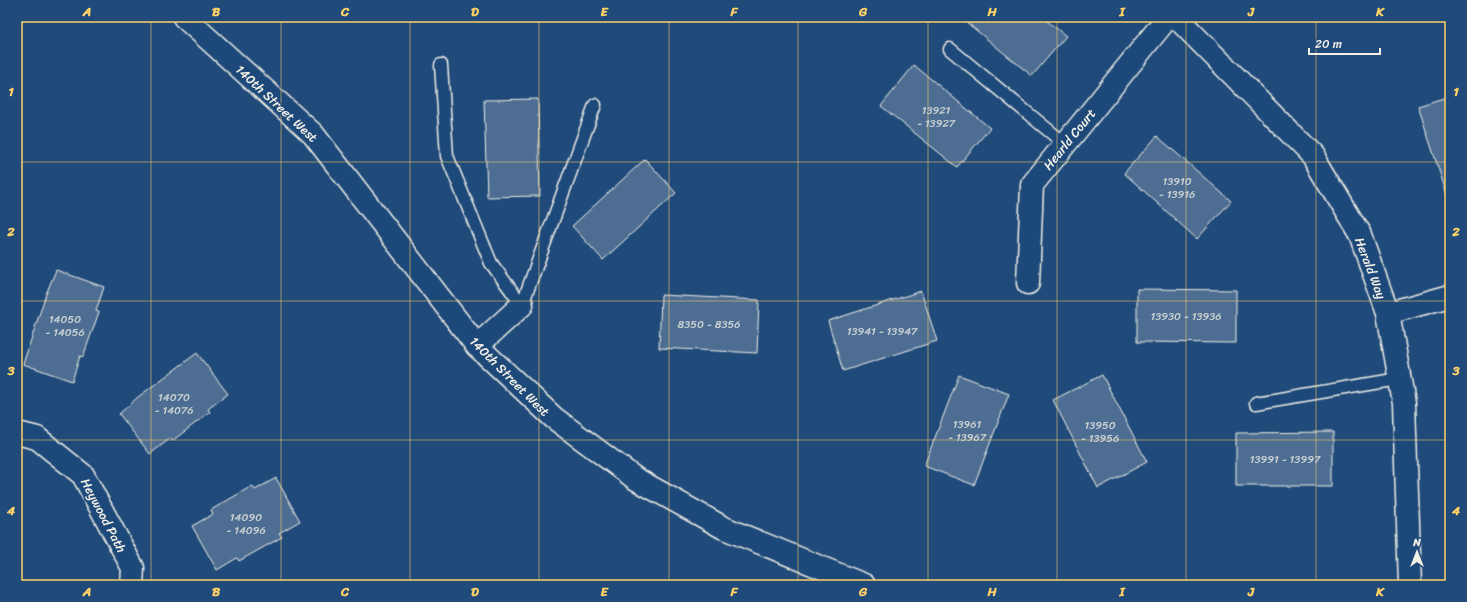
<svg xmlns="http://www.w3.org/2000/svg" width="1467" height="602" font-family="Sriracha,sans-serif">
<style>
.building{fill:#4d6e92;stroke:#f4f1e8}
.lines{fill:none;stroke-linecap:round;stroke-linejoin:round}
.lane-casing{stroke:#f4f1e8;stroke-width:15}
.street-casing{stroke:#f4f1e8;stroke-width:25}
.secondary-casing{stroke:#f4f1e8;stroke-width:25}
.lane{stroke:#1f4a7a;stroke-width:12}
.street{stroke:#1f4a7a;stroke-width:22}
.secondary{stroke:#1f4a7a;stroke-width:22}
.grid{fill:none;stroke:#ffd166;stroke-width:1;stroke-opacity:0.55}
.labels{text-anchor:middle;stroke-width:3;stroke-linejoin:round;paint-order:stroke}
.number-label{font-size:11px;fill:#cad0d2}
.street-label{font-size:13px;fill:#f4f1e8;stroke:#1f4a7a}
.neatline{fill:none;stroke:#ffd166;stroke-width:1.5}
.grid-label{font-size:13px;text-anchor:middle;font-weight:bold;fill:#ffd166}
</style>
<rect width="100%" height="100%" fill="#1f4a7a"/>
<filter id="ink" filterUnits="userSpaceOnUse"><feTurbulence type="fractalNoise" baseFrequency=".025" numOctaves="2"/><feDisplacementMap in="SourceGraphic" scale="8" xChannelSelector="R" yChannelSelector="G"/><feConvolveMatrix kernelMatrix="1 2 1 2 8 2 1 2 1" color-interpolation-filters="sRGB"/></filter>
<g filter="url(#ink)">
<g class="building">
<path d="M960,17H1042L1066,36L1032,76Z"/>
<path d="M914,65L990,128L957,167L881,106Z"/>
<path d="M1450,96V197L1448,198L1418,106Z"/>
<path d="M538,99L540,196L487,197L484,100Z"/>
<path d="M1157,136L1231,201L1197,239L1124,173Z"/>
<path d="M645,159L676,193L603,260L572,226Z"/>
<path d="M56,270L104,287L96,311L99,312L83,357L80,356L72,381L23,364L46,294Z"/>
<path d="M1137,289L1236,290V343L1137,342Z"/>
<path d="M921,291L937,341L843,371L828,321Z"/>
<path d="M661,295L759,300L757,353L659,348Z"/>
<path d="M197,353L228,394L208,409L210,412L172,441L171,438L150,454L119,414L138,397Z"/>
<path d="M959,375L1009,394L974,485L924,466Z"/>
<path d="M1102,375L1147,462L1098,488L1053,400Z"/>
<path d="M1333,432V486H1236V433Z"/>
<path d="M276,478L300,521L279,533L282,537L239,561L237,558L217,570L192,526L213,514L211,510L252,486L255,490Z"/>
</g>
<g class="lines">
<defs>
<g id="lane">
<path d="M950,49L1065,144"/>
<path d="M441,65L447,156L491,263L522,305"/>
<path d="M522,305L595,105"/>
<path d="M1256,403L1399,379"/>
</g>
<g id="street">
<path d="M1176,17L1313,156L1360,235L1388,313L1404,403L1410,585"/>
<path d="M1028,283L1032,185L1168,17"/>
<path d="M1388,313L1450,296"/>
<path d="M477,346L522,305"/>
<path d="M17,433L37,438L83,475L133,568L132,585"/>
</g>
<path id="secondary" d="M184,17L313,134L477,346L554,418L636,479L724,528L864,585"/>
</defs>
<use href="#lane" class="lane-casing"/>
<use href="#street" class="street-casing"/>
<use href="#secondary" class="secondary-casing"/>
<use href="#lane" class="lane"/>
<use href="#street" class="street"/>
<use href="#secondary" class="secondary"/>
</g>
</g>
<path class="grid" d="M151,17V585M281,17V585M410,17V585M539,17V585M669,17V585M798,17V585M928,17V585M1057,17V585M1186,17V585M1316,17V585M17,162H1450M17,301H1450M17,440H1450"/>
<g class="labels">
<g class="number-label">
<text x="936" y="114">13921<tspan x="936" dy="13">- 13927</tspan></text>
<text x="1177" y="185">13910<tspan x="1177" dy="13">- 13916</tspan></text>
<text x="1186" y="320">13930 - 13936</text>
<text x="65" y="323">14050<tspan x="65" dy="13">- 14056</tspan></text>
<text x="709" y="328">8350 - 8356</text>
<text x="882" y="335">13941 - 13947</text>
<text x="174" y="401">14070<tspan x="174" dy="13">- 14076</tspan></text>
<text x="967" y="428">13961<tspan x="967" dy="13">- 13967</tspan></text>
<text x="1100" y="429">13950<tspan x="1100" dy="13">- 13956</tspan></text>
<text x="1285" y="463">13991 - 13997</text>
<text x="246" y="521">14090<tspan x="246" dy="13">- 14096</tspan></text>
</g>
<g class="street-label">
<text transform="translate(277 103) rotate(43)" y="5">140th Street West</text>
<text transform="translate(1069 139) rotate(-51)" y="5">Hearld Court</text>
<text transform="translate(1371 268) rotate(69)" y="5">Herald Way</text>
<text transform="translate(510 376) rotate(45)" y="5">140th Street West</text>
<text transform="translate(104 515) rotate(62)" y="5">Heywood Path</text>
</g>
</g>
<rect width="1467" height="602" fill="none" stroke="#1f4a7a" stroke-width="44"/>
<g transform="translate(1417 552)" stroke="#1f4a7a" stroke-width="3" paint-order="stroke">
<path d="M0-3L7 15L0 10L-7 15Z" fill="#f4f1e8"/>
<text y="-6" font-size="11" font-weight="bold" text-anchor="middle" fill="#f4f1e8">N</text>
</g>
<path d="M1309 48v6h71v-6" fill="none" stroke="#f4f1e8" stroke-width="2"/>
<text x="1315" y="48" font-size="12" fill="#f4f1e8" stroke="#1f4a7a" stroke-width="3" paint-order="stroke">20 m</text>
<rect x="22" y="22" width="1423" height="558" class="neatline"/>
<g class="grid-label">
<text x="87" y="16">A</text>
<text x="216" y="16">B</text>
<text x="345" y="16">C</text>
<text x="475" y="16">D</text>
<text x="604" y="16">E</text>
<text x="734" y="16">F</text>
<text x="863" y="16">G</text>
<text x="992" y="16">H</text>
<text x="1122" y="16">I</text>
<text x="1251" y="16">J</text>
<text x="1380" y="16">K</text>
<text x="11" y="96">1</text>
<text x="1456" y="96">1</text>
<text x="11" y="236">2</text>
<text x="1456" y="236">2</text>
<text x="11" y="375">3</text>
<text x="1456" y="375">3</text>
<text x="11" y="515">4</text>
<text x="1456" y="515">4</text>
<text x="87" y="596">A</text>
<text x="216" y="596">B</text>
<text x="345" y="596">C</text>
<text x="475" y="596">D</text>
<text x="604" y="596">E</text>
<text x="734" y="596">F</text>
<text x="863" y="596">G</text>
<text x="992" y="596">H</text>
<text x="1122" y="596">I</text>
<text x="1251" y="596">J</text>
<text x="1380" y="596">K</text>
</g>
</svg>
